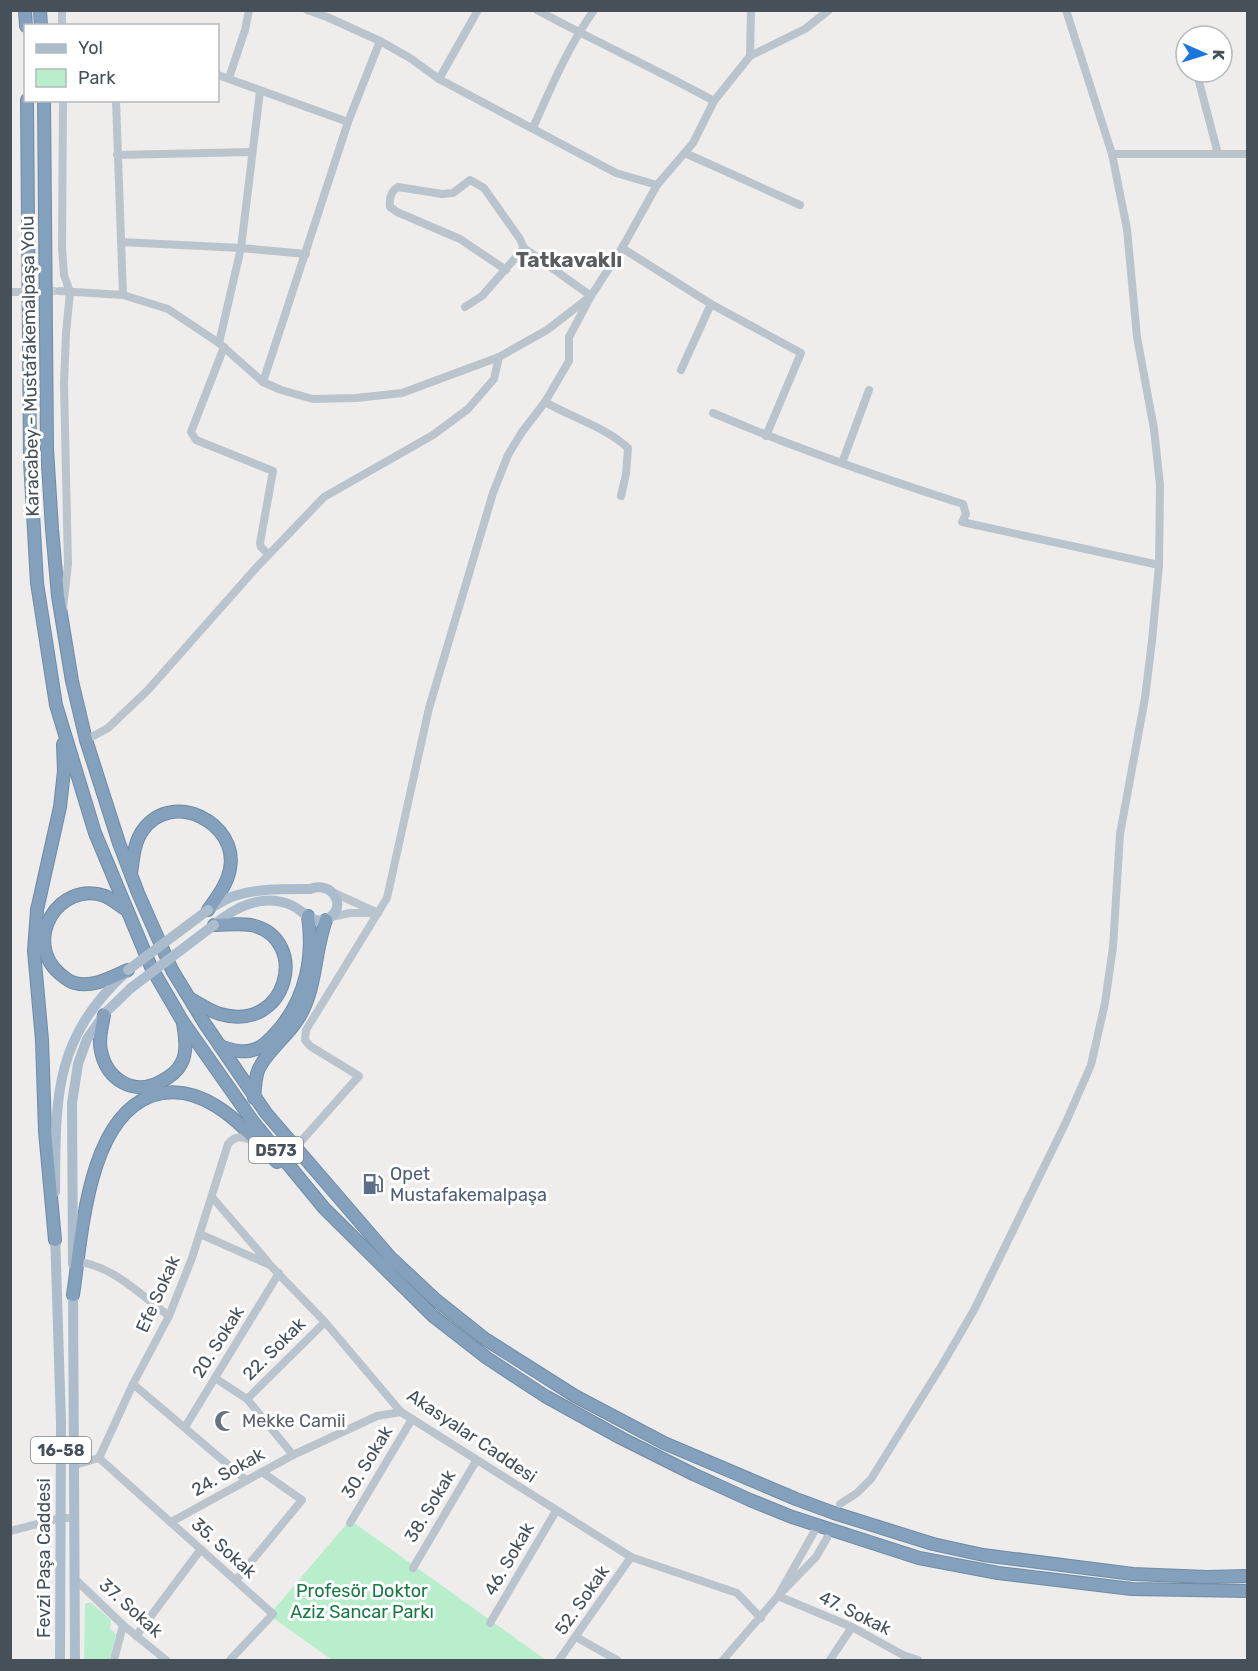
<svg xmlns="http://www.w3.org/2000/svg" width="1258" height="1671" font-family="Rubik,sans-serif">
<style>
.green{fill:#b9eecc}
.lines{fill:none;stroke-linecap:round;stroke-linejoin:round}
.minor-tunnel{stroke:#cdcdcf;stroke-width:8;stroke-dasharray:8 4;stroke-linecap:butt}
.highway-casing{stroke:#6f8ca7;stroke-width:14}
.minor{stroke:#bac4cc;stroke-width:8}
.major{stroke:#abbdcc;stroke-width:10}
.highway{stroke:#83a1bc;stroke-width:12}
.major-bridge{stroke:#abbdcc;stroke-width:10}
.labels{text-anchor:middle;stroke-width:6;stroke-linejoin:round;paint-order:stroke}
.shield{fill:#fff;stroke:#7d848b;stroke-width:1.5}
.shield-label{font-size:16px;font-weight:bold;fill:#455059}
.street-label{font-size:18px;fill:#455059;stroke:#fff}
.service-label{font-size:18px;fill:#4e5e75;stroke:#fff;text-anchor:start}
.worship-label{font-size:18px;fill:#5b616d;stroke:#fff;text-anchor:start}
.park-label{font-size:18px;fill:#177944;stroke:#fff}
.quarter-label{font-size:21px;font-weight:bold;fill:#595d61;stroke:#fff}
</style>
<rect width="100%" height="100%" fill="#efecec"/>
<g class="green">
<path d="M350,1520L546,1660H332L269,1615Z"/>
<path d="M90,1602L111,1620L110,1629L116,1634L110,1660H84L85,1604Z"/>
</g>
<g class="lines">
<path class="minor-tunnel" d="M24,292L59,291"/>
<defs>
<g id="highway">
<path d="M25,10L26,26"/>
<path d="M40,10L41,26"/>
<path d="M27,100L30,461L37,583L56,705L95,833L151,967L183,1022L254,1123L324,1208L433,1316L487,1358L545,1396L621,1438L693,1474L750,1500L792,1517L919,1558L998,1573L1132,1589L1248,1591"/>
<path d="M44,100L47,449L52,529L58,596L72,681L86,740L119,843L138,893L172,970L205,1024L266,1113L390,1257L436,1300L485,1339L575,1396L664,1443L796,1499L834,1513L933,1544L983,1555L1133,1574L1207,1577L1248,1576"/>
<path d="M131,874C133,859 134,842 143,830C172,789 239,823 230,869C227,885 217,897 208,910"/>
<path d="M125,909C119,905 112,899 105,896C58,880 23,941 59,973C64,977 69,982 75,983C93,988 112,977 128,970"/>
<path d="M191,999C200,1004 210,1011 220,1014C288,1034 311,938 251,925C239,923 225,925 214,925"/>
<path d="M104,1015C102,1027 98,1039 101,1051C107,1080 134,1096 160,1082C168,1078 177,1072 181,1064C188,1052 185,1036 183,1023"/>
<path d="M220,1046C231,1050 244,1054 256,1049C265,1046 273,1036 280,1028C306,997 314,956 308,916"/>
<path d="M254,1098C255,1090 255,1082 257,1074C262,1054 293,1033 303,1010C317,981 315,949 326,920"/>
<path d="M55,1240L45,1131L42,1040L34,951L37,910L60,807L64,771L63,744"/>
<path d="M73,1295C82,1236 87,1120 151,1096C174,1088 197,1094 216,1106C239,1120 258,1143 277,1162"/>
</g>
</defs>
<use href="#highway" class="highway-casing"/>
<g class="minor">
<path d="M62,10V26"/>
<path d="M307,10L327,17L380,41L410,58L439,79L616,173L657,185"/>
<path d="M537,10C596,42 656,69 714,101"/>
<path d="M750,56L751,10"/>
<path d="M1197,74L1218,154"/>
<path d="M218,75L348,122"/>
<path d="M229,78L245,30L249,10"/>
<path d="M439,79L478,10"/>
<path d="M63,100L62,248L64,275L70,292L66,333L64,384L68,564L63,608"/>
<path d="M116,100L123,295"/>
<path d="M533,128C551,87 568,47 594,10"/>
<path d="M685,153L800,205"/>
<path d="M1112,154H1248"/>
<path d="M117,155L251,152"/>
<path d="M121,242L241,248L306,254"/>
<path d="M622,248L711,304L801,353L766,436"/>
<path d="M59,291L123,295L168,309L219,343L263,382L281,390L313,399L356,398L402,393L499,357L547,330L591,296L622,248L657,185L693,143L714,101L750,56L805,29L829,10"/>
<path d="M10,292H20"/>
<path d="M465,307L482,296L524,248"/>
<path d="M219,343L241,248L260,91"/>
<path d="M224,347L191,432L196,440L273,471L260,543L261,547L268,554"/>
<path d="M681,370L711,304"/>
<path d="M263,382L348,122L380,41"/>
<path d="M545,402C571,417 607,428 628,448L626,474L621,496"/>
<path d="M713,413C795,448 878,477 963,504L966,514L962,522L1159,565"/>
<path d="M842,463L869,390"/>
<path d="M86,740L108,728L148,690L256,568L324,497L433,435L468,409L494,379L499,357"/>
<path d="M331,917L350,913H378L332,892"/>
<path d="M296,1147L359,1076L310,1046L305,1040L306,1030L387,898L429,708L493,493L508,455L522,432L545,402L569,361V337L591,296L524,248L520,239L484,188L470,180L453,193L442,194L398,187C391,191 389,199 390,207L397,212L460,239L506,270"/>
<path d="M212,1197L268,1262"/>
<path d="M200,1234L270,1265L325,1322L401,1412L631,1557L737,1593L761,1618"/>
<path d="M73,1262C108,1261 142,1296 169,1316"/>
<path d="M215,1378L247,1399L293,1455"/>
<path d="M133,1384L246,1480"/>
<path d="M247,1399L325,1322"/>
<path d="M185,1427L279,1273"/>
<path d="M99,1458L273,1614L230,1660"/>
<path d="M75,1465L99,1458L133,1384L169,1316L192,1258L228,1144C237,1134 242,1137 254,1141"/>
<path d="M840,1504L857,1493L871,1479L942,1365L974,1310L1066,1122L1091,1065L1105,1003L1113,947L1120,834L1145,698L1152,641L1159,565L1160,485L1154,429L1137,337L1127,229L1112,154L1066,10"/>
<path d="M171,1522L293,1455L377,1416L401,1412"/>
<path d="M350,1523L412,1419"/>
<path d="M10,1531L61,1518H75"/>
<path d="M827,1538L816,1557L778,1596L852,1627L903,1655L918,1660"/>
<path d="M413,1568L476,1461"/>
<path d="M75,1579L123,1625L166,1660"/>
<path d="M236,1580L302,1500L262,1472"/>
<path d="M490,1623L556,1511"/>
<path d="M136,1636L201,1549"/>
<path d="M576,1637L617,1660"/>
<path d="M114,1660L123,1625"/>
<path d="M559,1660L631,1557"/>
<path d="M723,1660L778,1596L818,1525"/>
<path d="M830,1660L852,1627"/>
</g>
<g class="major">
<path d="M208,909C217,905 225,899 234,896C259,888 285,889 310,889C334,880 348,909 327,919C313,926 303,910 291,905C263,893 235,907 214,925"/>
<path d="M55,1192C56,1100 52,1041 125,973"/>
<path d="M55,1232L61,1423L60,1660"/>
<path d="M73,1264L72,1103L78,1064L87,1039L106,1012L131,988"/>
<path d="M73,1289L75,1660"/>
</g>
<use href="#highway" class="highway"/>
<g class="major-bridge">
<path d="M128,970L208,910"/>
<path d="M131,988L214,925"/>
</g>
</g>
<defs>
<symbol id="fuel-bare" viewBox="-9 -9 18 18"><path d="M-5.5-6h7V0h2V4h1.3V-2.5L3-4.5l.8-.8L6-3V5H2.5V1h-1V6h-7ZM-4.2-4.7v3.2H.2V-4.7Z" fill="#5c6f8a" stroke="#fff" stroke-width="2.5" paint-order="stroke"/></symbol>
<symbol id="mosque-bare" viewBox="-9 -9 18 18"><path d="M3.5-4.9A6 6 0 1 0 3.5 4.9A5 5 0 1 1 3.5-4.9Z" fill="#6b7280" stroke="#fff" stroke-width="2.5" paint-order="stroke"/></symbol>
</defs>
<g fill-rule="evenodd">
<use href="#fuel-bare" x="358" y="1169" width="30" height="30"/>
<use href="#mosque-bare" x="210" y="1406" width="30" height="30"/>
</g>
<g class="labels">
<g class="shield">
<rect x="249" y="1137" width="54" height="26" rx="4.5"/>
<rect x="31" y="1437" width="60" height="26" rx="4.5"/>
</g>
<g class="shield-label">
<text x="276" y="1156">D573</text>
<text x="61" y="1456">16-58</text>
</g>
<g class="street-label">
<text transform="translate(30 366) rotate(-91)" y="6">Karacabey - Mustafakemalpaşa Yolu</text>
<text transform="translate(158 1294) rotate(-66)" y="6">Efe Sokak</text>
<text transform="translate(218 1342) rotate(-58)" y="6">20. Sokak</text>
<text transform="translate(274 1349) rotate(-45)" y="6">22. Sokak</text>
<text transform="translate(472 1436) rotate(34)" y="6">Akasyalar Caddesi</text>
<text transform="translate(367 1462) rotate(-59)" y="6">30. Sokak</text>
<text transform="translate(228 1472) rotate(-29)" y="6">24. Sokak</text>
<text transform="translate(430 1506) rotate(-59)" y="6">38. Sokak</text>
<text transform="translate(224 1548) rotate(42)" y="6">35. Sokak</text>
<text transform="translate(44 1558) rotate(-90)" y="6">Fevzi Paşa Caddesi</text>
<text transform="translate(509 1559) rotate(-60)" y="6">46. Sokak</text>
<text transform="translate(582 1600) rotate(-55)" y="6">52. Sokak</text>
<text transform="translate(131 1608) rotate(42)" y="6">37. Sokak</text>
<text transform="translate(855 1613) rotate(26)" y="6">47. Sokak</text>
</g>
<g class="service-label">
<text x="390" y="1180">Opet<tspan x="390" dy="21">Mustafakemalpaşa</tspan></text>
</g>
<g class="worship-label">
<text x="242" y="1427">Mekke Camii</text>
</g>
<g class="park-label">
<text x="362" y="1597">Profesör Doktor<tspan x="362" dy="21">Aziz Sancar Parkı</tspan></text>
</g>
<g class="quarter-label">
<text x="569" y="267">Tatkavaklı</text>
</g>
</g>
<rect width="1258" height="1671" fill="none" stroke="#455059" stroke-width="24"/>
<rect x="24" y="24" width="195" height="78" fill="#ffffff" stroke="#b5b9bd" stroke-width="1.5"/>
<rect x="36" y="44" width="30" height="9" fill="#abbdcc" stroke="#b5b9bd" stroke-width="1.5"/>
<text x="78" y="54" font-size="18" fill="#455059">Yol</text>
<rect x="36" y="69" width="30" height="18" fill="#b9eecc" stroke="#b5b9bd" stroke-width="1.5"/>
<text x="78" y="84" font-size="18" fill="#455059">Park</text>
<g transform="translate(1204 54) rotate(93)"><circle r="28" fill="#ffffff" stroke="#b5b9bd" stroke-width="1.5"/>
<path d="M0-4.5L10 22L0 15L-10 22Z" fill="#1976dc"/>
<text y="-9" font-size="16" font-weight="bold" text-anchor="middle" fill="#455059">K</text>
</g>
</svg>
